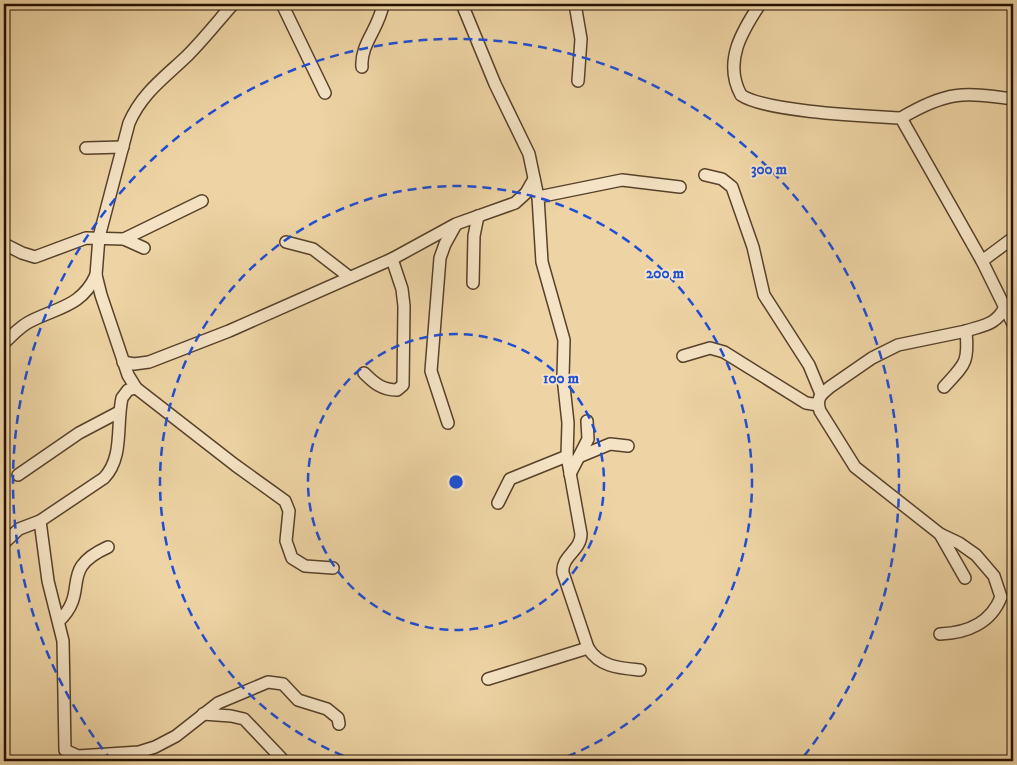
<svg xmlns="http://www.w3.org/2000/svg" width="1017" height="765" font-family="'IM FELL DW Pica',serif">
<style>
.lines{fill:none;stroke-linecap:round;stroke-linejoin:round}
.minor-casing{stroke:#57412b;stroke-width:14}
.minor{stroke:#f4e3c4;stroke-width:11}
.ring{fill:none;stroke:#1d4ed8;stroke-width:2.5;stroke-dasharray:9 6}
.centre{fill:#1d4ed8;stroke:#f4e3c4;stroke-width:2.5}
.ring-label{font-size:15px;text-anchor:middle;font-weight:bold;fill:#1d4ed8;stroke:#f4e3c4;stroke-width:4;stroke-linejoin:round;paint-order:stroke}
</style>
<rect width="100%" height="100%" fill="#eed4a4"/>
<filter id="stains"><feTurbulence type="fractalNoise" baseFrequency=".004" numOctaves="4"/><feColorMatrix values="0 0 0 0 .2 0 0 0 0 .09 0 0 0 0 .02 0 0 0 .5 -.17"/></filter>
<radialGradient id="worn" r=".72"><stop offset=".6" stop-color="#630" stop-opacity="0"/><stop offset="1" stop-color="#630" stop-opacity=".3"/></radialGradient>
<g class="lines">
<defs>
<g id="minor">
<path d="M233,4C218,21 203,40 187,56C164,78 142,93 129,123L99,237L96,275L101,295L128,375L136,388L235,465L285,501L289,511L286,541L292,558L305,566L333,568"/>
<path d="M282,4L325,93"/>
<path d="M462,4L495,84L529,154L538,197L542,262L564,340L563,377L568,423L567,456L581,534C581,551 561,556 563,573L588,648L488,679"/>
<path d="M575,4L581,39L578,81"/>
<path d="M760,4C742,31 723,62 741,95C766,112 867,116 901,118L982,261L1013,324"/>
<path d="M362,67C360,44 380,27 383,4"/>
<path d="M901,118C947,91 962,92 1013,99"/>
<path d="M86,148L123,147"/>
<path d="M705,175L722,179L732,187L753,247L764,295L809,365L821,394"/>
<path d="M538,197L622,180L680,187"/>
<path d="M124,239L144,248"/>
<path d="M286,242L313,249L348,276"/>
<path d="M4,244L22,253L35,257L86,238L124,239L202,201"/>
<path d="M982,261L1013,238"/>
<path d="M473,283L474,236L478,216"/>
<path d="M4,343C13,335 20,326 31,321C59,307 82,306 96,275"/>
<path d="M683,356L710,348L724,352L806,403L818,405"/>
<path d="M123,362L134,364L149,362L229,331L392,259L456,224L515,203L526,193L534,179"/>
<path d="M364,373C374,383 382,390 397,390L403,385L404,306L402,289L392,259"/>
<path d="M944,387C965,364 969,363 966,331C984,325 996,325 1005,307"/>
<path d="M136,388L128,390L122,398C116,425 124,457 104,478L40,521L48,581L63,641L65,750L78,756L139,752L155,747L176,736L218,703L268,682L283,684L298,700L327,709L338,718L339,724"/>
<path d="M448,423L431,371L440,258L445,244L455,226"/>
<path d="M581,456L610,444L628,446"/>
<path d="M570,474L588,439L587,421"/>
<path d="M18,475L79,433L119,412"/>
<path d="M498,503L510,479L567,456"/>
<path d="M940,534L965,578"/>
<path d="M4,543L19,529L40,521"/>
<path d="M59,621C91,590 57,570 108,547"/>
<path d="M940,634C967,633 991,623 1001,597L994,576L976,555L959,543L940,534L855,467L820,411C816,399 820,395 830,387L872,358L898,345L966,331"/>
<path d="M588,648C600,667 619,668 640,670"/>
<path d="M203,714L231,716L244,719L284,761"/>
</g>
</defs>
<use href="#minor" class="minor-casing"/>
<use href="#minor" class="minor"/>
</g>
<g class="ring">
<circle cx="456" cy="482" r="148"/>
<path d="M357 761A296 296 0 1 1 555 761"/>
<path d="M112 761A443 443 0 1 1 800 761"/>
</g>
<circle cx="456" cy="482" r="8" class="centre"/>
<g class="ring-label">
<text x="769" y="174">300 m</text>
<text x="665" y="278">200 m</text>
<text x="561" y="383">100 m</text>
</g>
<rect width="1017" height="765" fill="none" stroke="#eed4a4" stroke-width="20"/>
<rect x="5" y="5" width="1007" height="755" fill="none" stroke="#251003" stroke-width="2.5"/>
<rect x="10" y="10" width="997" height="745" fill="none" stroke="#251003"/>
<rect width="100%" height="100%" filter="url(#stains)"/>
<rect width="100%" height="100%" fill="url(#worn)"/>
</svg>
